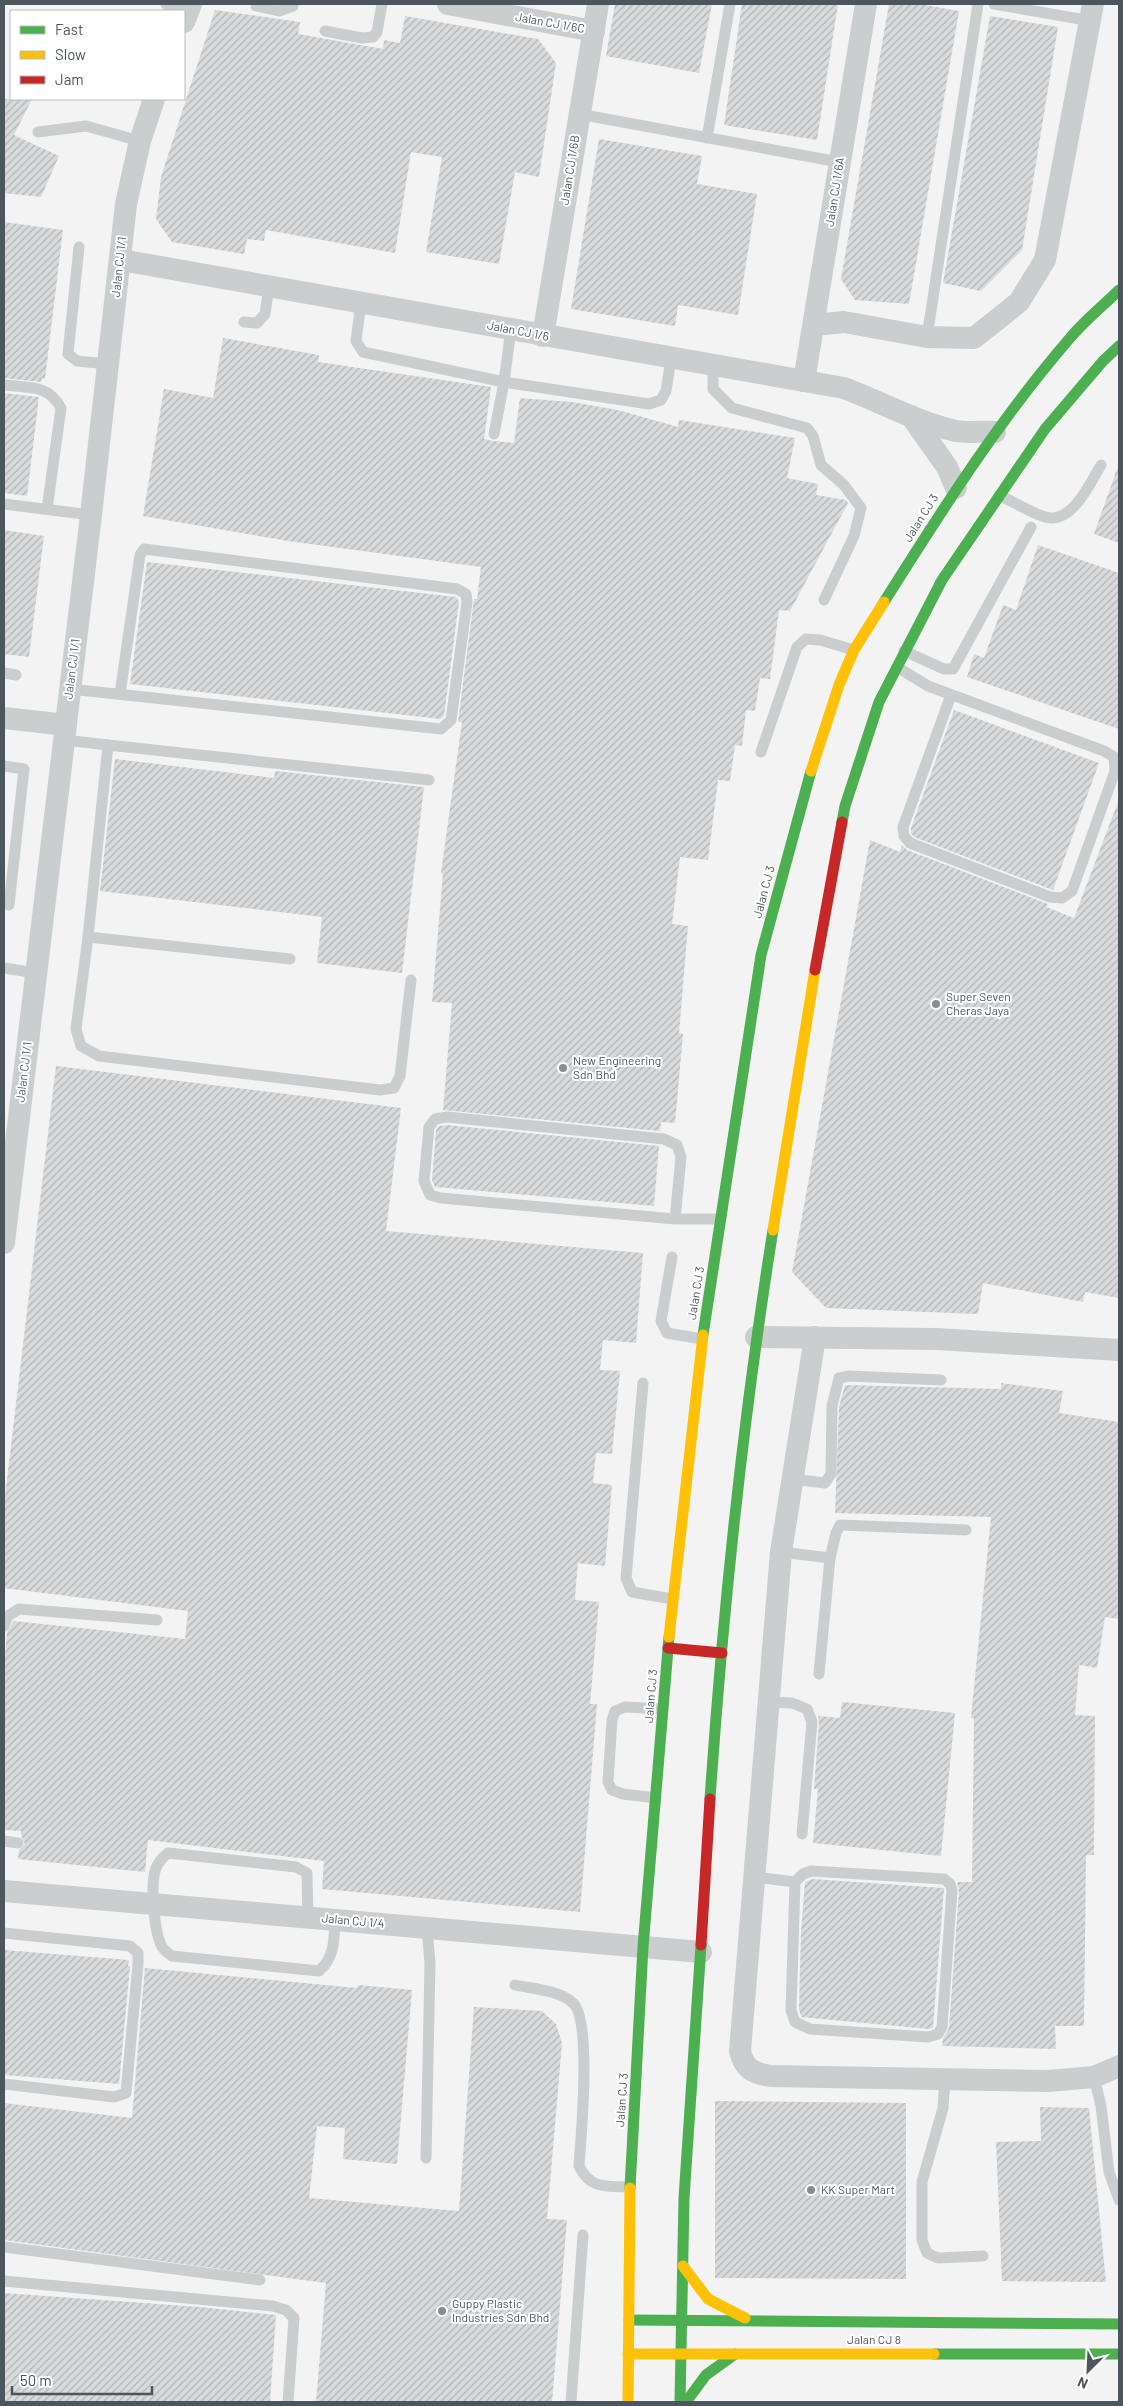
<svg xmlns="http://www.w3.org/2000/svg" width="1123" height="2406" font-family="Barlow,sans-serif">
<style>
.building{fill:url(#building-hatch)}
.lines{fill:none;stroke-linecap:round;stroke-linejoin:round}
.lane{stroke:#cbcecf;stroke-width:11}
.street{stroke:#cbcecf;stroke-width:22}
.fast{stroke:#4caf50;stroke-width:11}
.slow{stroke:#ffc107;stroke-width:11}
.jam{stroke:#c62828;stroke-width:11}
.poi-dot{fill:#868d92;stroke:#fff;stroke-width:2}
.labels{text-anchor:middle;stroke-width:4;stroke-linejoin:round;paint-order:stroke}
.street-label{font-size:12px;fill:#4c565d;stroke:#fff}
.poi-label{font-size:12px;fill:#4c565d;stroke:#fff;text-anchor:start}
</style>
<defs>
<pattern id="building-hatch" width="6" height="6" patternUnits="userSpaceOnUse" patternTransform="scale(1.25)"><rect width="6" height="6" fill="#d9dadb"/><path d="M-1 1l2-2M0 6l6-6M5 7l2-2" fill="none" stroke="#b2b4b5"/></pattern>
</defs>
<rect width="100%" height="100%" fill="#f3f3f3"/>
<g class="building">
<path d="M615,4H712L699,73L606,56Z"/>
<path d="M742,4H838L817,140L724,125Z"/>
<path d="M889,4H919L959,11L909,304L855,300L841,279Z"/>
<path d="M215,10L300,22L298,34L383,49L384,40L400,43L405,16L538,39L556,63L539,177L515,172L499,264L426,252L442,157L411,152L395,253L266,230L264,241L247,239L244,254L172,242L156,219L161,177Z"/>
<path d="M990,16L1058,27L1022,250L981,291L943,283Z"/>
<path d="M4,99H32L14,135L59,156L41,197L4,193Z"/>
<path d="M599,139L702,156L697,184L757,194L738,315L678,305L675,326L571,309Z"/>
<path d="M4,222L63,230L45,379L42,378L41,382L4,378Z"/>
<path d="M223,338L319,355L318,362L491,387L484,439L493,441L514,443L520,398L572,402L618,410L678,427L679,420L795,438L787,478L818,484L816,495L846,500L848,503L790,611L779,610L770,679L760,678L755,711L746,710L742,746L735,745L730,781L718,780L708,860L680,857L672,924L688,926L679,1033L683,1034L675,1123L661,1122L660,1131L443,1110L452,1003L432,1002L443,874L441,873L462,722H458L474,599H477L481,567L288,541L143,516L164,389L213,398Z"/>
<path d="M4,393L39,397L27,496L4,493Z"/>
<path d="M1117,469H1119V543L1094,534Z"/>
<path d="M4,530L44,536L29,657L4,654Z"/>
<path d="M1038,545L1119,573V729L967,677L974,654L984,658L1003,605L1016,610Z"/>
<path d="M147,562L456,597L459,602L444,716L440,719L130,684Z"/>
<path d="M954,710L1099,763L1053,890L914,837L911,833V828Z"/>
<path d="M115,759L274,778L275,771L424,787L402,973L317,963L322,917L100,891Z"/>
<path d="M1118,802L1119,1298L1085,1292L1083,1302L983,1283L978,1314L826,1308L792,1272L870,840L900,852L902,845L907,850L1048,904L1046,907L1074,918Z"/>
<path d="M56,1066L401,1108L386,1231L643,1253L636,1343L603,1340L600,1370L620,1371L612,1454L596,1453L593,1483L612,1485L605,1566L578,1563L576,1584L575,1600L599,1602L590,1704H597L580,1912L322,1889L324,1861L148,1840L145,1872L18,1859L19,1850L25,1844L21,1836V1831L4,1830V1670L7,1632L14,1621L185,1639L188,1611L4,1588V1505Z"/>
<path d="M447,1125L659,1146L654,1206L435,1187L432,1180L436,1130L439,1126Z"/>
<path d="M1001,1383L1063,1391L1059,1413L1119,1422V1619L1105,1617L1097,1668L1079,1665L1075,1715L1095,1716L1094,1855H1086L1084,2026H1055L1056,2049L942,2046L943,2039L949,2028L959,1891L957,1882H972L974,1718H971L991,1517L835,1513L839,1407L845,1385L1001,1389Z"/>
<path d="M842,1702L955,1713L941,1856L813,1843L818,1789H814L819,1723L818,1716L840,1718Z"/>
<path d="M812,1879L944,1888L933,2028L928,2029L801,2017L799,2009L801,1932L805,1882Z"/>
<path d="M4,1950L129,1960L128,1966H130L119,2084L4,2075Z"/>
<path d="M145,1968L357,1988L358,1985L412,1990L397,2164L343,2159L345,2128L317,2126L309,2198L459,2211L474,2007L542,2011L556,2024L562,2043L547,2219L567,2220L552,2402H316L326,2283L4,2240V2103L132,2118Z"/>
<path d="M715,2101L906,2103V2279L715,2278Z"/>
<path d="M1040,2107L1089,2108L1106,2282L1002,2281L996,2142L1041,2141Z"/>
<path d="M4,2293L200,2307L276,2315L270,2402H4Z"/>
</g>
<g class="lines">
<g class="lane">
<path d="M166,4L181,11"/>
<path d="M994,4L1091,21"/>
<path d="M256,6L279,11L293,6V4"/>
<path d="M325,31L362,38L373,37L377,32L382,4"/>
<path d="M579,114L839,162"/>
<path d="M38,132L86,126L140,141"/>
<path d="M707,138L730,4"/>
<path d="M79,247L68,354L77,361L108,364"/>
<path d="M361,303L356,341L363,352L504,382L494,434"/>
<path d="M244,322L257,323L265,314L269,287"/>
<path d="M511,329L504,382L649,404L661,400L666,391L671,359"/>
<path d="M927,337L978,4"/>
<path d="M713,365V389L732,408L807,428L813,436L821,465L844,485L861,508L854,536L824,600"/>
<path d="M4,385C29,388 48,384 61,408L47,509"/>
<path d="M999,495C1014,502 1029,512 1045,517C1072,525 1090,483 1101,465"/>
<path d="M4,504L91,515"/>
<path d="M904,651L944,669H953L1031,527"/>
<path d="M897,667L928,686L1104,751L1114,757L1115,771L1072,891L1062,898L1050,897L910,843L904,836L903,827L951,695"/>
<path d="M4,673L16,675"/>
<path d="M70,689L441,729L451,720L467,602L466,594L457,589L144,549L140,555L120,694"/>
<path d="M64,740L108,745L88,937L290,959"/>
<path d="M108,745L429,780"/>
<path d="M761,752L797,647L806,639L820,640L854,650"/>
<path d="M4,766L24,769L9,905"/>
<path d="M88,937L76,1029L81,1046L99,1056L380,1090L394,1088L400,1076L411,980"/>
<path d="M4,968L36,973"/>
<path d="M675,1219L681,1157L677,1145L664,1139L447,1117L435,1119L429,1127L424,1181L430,1195L441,1198L675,1219H720"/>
<path d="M672,1257L661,1321L667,1333L702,1339"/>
<path d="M643,1383L626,1578L632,1592L672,1599"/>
<path d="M792,1479L825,1483L831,1474L832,1406L839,1378L849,1376L941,1380"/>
<path d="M781,1552L830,1558L819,1674"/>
<path d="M830,1558L836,1533L840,1525L966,1530"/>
<path d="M4,1626L8,1616L19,1609L157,1620"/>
<path d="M767,1702L792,1703L807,1709L812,1722L802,1834"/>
<path d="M656,1798L623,1794L612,1790L608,1782L612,1720L615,1711L625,1707L663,1709"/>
<path d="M4,1841L18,1843"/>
<path d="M755,1877L795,1882L803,1874L811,1871L944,1879L950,1884L952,1890L942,2027L938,2034L928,2037L810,2029L795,2022L791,2010L795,1882"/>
<path d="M308,1918L307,1873L296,1867L168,1853C163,1857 159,1861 156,1868C150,1884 154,1929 161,1945C163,1950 168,1953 172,1956L319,1971C335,1957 334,1940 335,1920"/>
<path d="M4,1933L130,1946L138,1953V1964L126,2093L114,2097L4,2084"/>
<path d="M515,1985C533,1989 559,1990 573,2003C592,2021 581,2137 579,2166C591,2190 606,2186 630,2187"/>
<path d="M1094,2077L1101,2106L1109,2172L1119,2200"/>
<path d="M945,2080L943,2108L922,2182V2240L927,2253L938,2258L983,2256"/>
<path d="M426,2158L430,1963L427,1928"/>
<path d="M4,2247L260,2280"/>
<path d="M4,2281L273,2306L286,2310L294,2318L288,2402"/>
<path d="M571,2402L583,2235"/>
</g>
<g class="street">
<path d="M448,4L594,31"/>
<path d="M184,22L191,4"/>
<path d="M121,260L844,388C881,402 917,422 956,431C968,433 983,431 995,432"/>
<path d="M814,325L844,322L927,337L974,338L1019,302L1045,260L1093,4"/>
<path d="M543,336L598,4"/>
<path d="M804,381L866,4"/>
<path d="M911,416L947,467L956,488"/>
<path d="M4,718L66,725"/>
<path d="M4,1243L91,515L126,204L140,141L154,99"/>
<path d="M756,1337L937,1339L1119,1350"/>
<path d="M815,1337L781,1552L740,2051C744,2068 752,2073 770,2076L1048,2081L1094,2077L1119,2066"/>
<path d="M4,1891L701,1952"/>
</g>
<g class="fast">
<path d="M884,602C942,510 999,420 1070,338C1085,320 1103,306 1119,290"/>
<path d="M842,822L845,806L879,702L942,580L1045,429L1103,361L1119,346"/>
<path d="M703,1335L761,955L811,771"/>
<path d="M710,1799C723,1609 743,1418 773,1230"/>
<path d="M630,2188L643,1947L669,1637"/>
<path d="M629,2320L1119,2324"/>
<path d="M934,2354H1119"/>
<path d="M680,2402L684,2198L701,1945"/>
<path d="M686,2402L706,2375L735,2354"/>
</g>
<g class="slow">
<path d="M811,771L839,685L854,650L884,602"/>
<path d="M773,1230L815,970"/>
<path d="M669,1637L703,1335"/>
<path d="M683,2266L708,2299L745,2318"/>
<path d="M628,2354H934"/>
<path d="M628,2402L630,2188"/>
</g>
<g class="jam">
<path d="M815,970L842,822"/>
<path d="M668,1648L722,1653"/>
<path d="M701,1945L710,1799"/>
</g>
</g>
<g class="poi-dot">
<circle cx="936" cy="1004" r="5"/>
<circle cx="563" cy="1068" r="5"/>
<circle cx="811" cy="2190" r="5"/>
<circle cx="442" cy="2311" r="5"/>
</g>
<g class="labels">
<g class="street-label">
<text transform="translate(550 23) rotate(10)" y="4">Jalan CJ 1/6C</text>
<text transform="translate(570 170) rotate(-81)" y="4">Jalan CJ 1/6B</text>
<text transform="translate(835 192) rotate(-81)" y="4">Jalan CJ 1/6A</text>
<text transform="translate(119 267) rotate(-84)" y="4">Jalan CJ 1/1</text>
<text transform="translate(518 331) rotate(11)" y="4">Jalan CJ 1/6</text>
<text transform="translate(921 518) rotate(-58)" y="4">Jalan CJ 3</text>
<text transform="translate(72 669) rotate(-83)" y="4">Jalan CJ 1/1</text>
<text transform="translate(764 892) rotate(-75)" y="4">Jalan CJ 3</text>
<text transform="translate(24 1072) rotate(-83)" y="4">Jalan CJ 1/1</text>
<text transform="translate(696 1293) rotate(-81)" y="4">Jalan CJ 3</text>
<text transform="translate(651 1696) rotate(-85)" y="4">Jalan CJ 3</text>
<text transform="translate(353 1921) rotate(5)" y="4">Jalan CJ 1/4</text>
<text transform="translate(622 2100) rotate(-86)" y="4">Jalan CJ 3</text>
<text x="874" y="2344">Jalan CJ 8</text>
</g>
<g class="poi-label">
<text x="946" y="1001">Super Seven<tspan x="946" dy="14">Cheras Jaya</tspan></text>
<text x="573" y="1065">New Engineering<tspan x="573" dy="14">Sdn Bhd</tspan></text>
<text x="821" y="2194">KK Super Mart</text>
<text x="452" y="2308">Guppy Plastic<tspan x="452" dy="14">Industries Sdn Bhd</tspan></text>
</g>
</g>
<rect width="1123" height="2406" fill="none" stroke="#4c565d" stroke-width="10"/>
<rect x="10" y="10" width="175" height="90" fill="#ffffff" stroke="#b7bbbe"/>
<rect x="20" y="26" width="25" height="8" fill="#4caf50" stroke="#b7bbbe"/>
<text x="55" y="35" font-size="15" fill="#4c565d">Fast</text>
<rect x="20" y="51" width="25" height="8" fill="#ffc107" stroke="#b7bbbe"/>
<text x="55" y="60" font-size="15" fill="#4c565d">Slow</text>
<rect x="20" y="76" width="25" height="8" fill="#c62828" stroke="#b7bbbe"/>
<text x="55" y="85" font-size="15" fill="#4c565d">Jam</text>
<g transform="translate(1088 2371) rotate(204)" stroke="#ffffff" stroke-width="4" paint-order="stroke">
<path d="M0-4L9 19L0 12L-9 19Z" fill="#4c565d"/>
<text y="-8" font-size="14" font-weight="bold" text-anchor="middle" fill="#4c565d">N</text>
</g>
<path d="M12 2386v8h140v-8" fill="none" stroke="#4c565d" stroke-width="2.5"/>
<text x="20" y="2386" font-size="15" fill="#4c565d" stroke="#ffffff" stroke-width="4" paint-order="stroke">50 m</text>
</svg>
